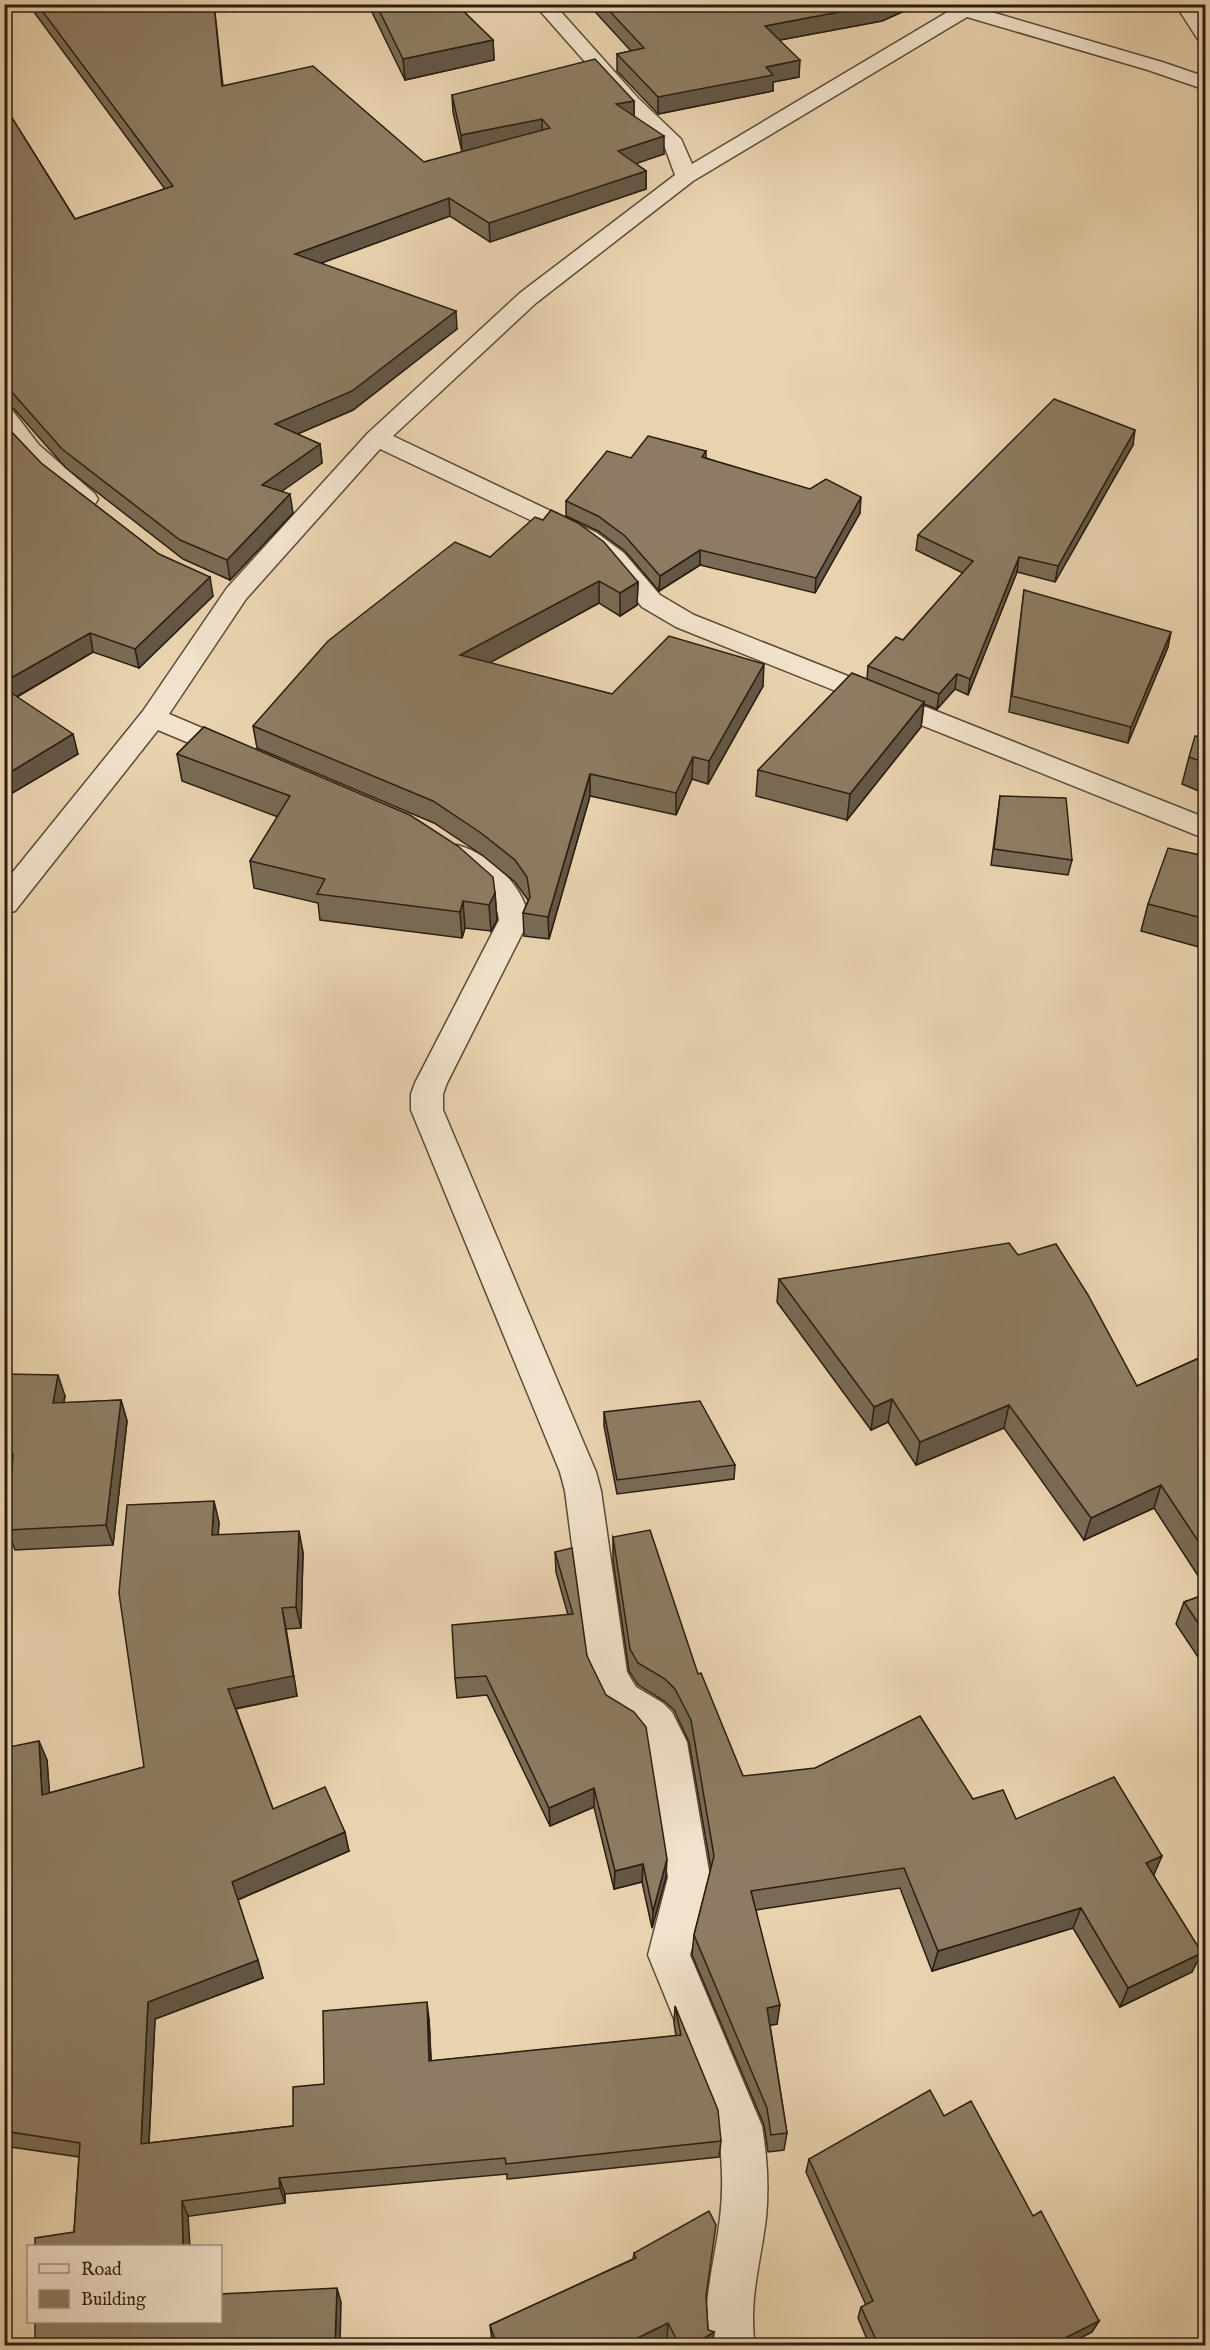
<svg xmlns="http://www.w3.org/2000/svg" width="1210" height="2350" font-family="'IM FELL English',serif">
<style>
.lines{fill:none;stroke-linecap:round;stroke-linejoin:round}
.minor-casing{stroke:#5a4a38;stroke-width:3}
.minor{fill:#f1e2cb;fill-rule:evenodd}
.wall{fill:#796b55;stroke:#2a1d11;stroke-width:1.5}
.shaded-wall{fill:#635745;stroke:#2a1d11;stroke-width:1.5}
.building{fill:#8d7c63;stroke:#2a1d11;stroke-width:1.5}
</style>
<rect width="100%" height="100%" fill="#e9d3af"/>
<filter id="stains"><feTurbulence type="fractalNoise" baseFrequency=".00333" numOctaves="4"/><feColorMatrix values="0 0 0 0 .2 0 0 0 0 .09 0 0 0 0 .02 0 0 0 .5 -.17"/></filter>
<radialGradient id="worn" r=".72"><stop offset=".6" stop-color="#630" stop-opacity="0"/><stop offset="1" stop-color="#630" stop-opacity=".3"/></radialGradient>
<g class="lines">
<defs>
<g id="minor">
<path d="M534,4H554L638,98L681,139L692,164L961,4H984L981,9L1162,62L1206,77V90L1148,70L967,17L693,181L536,303L393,436L597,533L624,553L660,595L694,615L1206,818V839L676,627L642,607L606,563L579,543L380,449L246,599L169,714L247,747L251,753L247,759L237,762L227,759L158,730L15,911L4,914V883L143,711L227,588L368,433L520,293L675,175L664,145L624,106Z"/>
<path d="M1175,4H1194L1206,22V43L1199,41Z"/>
<path d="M4,408L12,410L39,445L95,494L98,499L95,504L86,506L77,504L33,466L4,434Z"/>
<path d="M457,845C490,854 524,885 529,920L447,1083L443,1094V1110L596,1472L601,1491L627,1672L636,1687L663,1703L672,1712L687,1742L710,1877L690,1955L762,2126C767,2156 769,2187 766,2218C761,2261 748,2301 755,2346H708C702,2301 715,2261 720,2218C724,2187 722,2156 718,2126L648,1955L668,1877L648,1745L635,1729L608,1713L589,1675L565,1491L560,1472L411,1110V1094L415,1083L499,920C494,880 459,882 442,855L447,848Z"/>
</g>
</defs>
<use href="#minor" class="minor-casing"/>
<use href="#minor" class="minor"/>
</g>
<g class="wall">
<path d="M28,4H214L223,86L424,162L462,152L453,112L452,95L634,101V116L664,154L635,163L646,171V189L490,242L450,216L321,263L457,329L353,410L297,434L320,444L322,463L281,491L293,513L230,580L183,559L66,468L14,409L4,407V105L75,219L165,189Z"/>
<path d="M368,4H456L493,40L494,60L405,80Z"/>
<path d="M588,4H920L882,21L779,40L799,77L773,82V91L658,114L617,71V54L631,51Z"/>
<path d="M4,424L41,463L213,596L139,668L93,652L17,697L78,754L4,798Z"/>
<path d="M1133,445L1055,582L1017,572L968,695L955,689L937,709L924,704L921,727L847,820L756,796L758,770L867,679L868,666L903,640L963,573L916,550L918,535Z"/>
<path d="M706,451V458L860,513L815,593L700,565L659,591L625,551L598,531L566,516V501L631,458Z"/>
<path d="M490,557L638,582L637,605L620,616L599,603L489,663L612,694L763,686L708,784L692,779L676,815L590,796L549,939L524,936L523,913L528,901V900L515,882L482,855L434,823L257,748L253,726Z"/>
<path d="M1024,590L1168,647L1128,743L1009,712Z"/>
<path d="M204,727L495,893L497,920L491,931L465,928L462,938L320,920L318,903L254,888L250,861L278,817L182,781L177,754Z"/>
<path d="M1206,738V794L1182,784L1189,757Z"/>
<path d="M1000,796L1072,860L1068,875L991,865Z"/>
<path d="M1206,822V949L1141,931L1148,904L1199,855L1201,839Z"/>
<path d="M1018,1255L1137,1386L1206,1355V1588L1154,1508L1084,1540L1004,1428L916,1465L888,1422L871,1430L777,1302L779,1279Z"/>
<path d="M4,1374L65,1396L64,1403L121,1400L127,1421L113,1545L15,1550L8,1530L12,1474H4Z"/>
<path d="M604,1412L735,1465L734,1479L617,1494L604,1426Z"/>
<path d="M219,1522L218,1535L303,1552L301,1628L286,1629L297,1696L236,1709L273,1809L349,1851L238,1900L263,1978L155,2019L149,2143L293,2126L324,2084L429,2019L431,2061L676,2036L674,2023L675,2006L721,2141L719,2157L507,2179V2174L285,2194V2203L74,2232L79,2157L4,2146V1748L47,1760L49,1793L144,1767Z"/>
<path d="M613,1537L698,1674L743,1776L973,1799L1016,1819L1154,1875L1192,1972L1120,2007L1073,1928L932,1971L900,1888L756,1910L777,2024L770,2025L787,2133L784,2150L768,2152L764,2125L692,1955L694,1935L711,1869L689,1742L674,1710L664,1701L638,1685L629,1671L613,1560Z"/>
<path d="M555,1552L587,1656L666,1877L652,1928L642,1882L614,1889L594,1807L550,1826L487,1695L457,1698L455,1678L568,1615L556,1572Z"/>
<path d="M1206,1594V1669L1176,1624L1184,1602Z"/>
<path d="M944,2116L1033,2216L1099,2321L1092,2332L1065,2346H870L858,2318L861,2307L866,2305L806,2172L809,2159Z"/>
<path d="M634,2253L706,2298L708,2330L714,2332L712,2346H670L667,2340L655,2346H494L492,2341L490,2325L633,2259Z"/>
</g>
<g class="shaded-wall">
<path d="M881,4H920L882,21L764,43L765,26Z"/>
<path d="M493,40L494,60L405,80L403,59Z"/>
<path d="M800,60L799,77L773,82V91L658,114V97L766,67Z"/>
<path d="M634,101V119L616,104Z"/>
<path d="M542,119V137L462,153L461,135Z"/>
<path d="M664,136V154L618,170V151Z"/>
<path d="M646,171V189L490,242L489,223Z"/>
<path d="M449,198L450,216L297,272L295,254Z"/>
<path d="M456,311L457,329L353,410L277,443L275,424Z"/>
<path d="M1135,430L1133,445L1055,582L1058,566Z"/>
<path d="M320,444L322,463L264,504L262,485Z"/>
<path d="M290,494L293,513L230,580L227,560Z"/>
<path d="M861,497L860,513L815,593L816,578Z"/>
<path d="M700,550V565L659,591L660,576Z"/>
<path d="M1019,557L1017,572L968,695L970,679Z"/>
<path d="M210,577L213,596L139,668L135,649Z"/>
<path d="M599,581V603L462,678L460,655Z"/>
<path d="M638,582L637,605L620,616V593Z"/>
<path d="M1171,632L1168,647L1128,743L1131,727Z"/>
<path d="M90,633L93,652L4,704V682Z"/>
<path d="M764,664L763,686L708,784L709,761Z"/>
<path d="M957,674L955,689L937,709L939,694Z"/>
<path d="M924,702L921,727L847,820L850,794Z"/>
<path d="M73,734L78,754L4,798V776Z"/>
<path d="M693,757L692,779L676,815V793Z"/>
<path d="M590,774V796L549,939L548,917Z"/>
<path d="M495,893L497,920L491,931L489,905Z"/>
<path d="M463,901L465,928L462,938L460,912Z"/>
<path d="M58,1375L65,1396L59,1424L53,1403Z"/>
<path d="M892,1399L888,1422L871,1430L874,1407Z"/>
<path d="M121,1400L127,1421L113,1545L106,1525Z"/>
<path d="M1009,1405L1004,1428L916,1465L920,1442Z"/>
<path d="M1161,1485L1154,1508L1084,1540L1091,1518Z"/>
<path d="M214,1501L219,1522L217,1556L212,1535Z"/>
<path d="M299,1531L303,1552L301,1628L296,1607Z"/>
<path d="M282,1608L286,1629L297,1696L233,1709L228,1689Z"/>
<path d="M39,1741L47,1760L51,1814L42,1795Z"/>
<path d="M594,1788V1807L550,1826L549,1808Z"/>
<path d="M345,1832L349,1851L237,1900L232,1882Z"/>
<path d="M1162,1856L1153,1877L1146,1863Z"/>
<path d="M667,1859L666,1877L652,1928L653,1911Z"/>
<path d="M643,1864L642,1882L614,1889L615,1871Z"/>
<path d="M1081,1908L1073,1928L932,1971L938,1951Z"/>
<path d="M1202,1953L1192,1972L1120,2007L1128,1988Z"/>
<path d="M258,1960L263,1978L155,2019L148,2159L141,2144L148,2002Z"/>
<path d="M427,2002L429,2019L432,2078L429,2061Z"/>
<path d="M780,2005L777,2024L765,2026L767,2008Z"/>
<path d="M279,2178L285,2194V2203L280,2188Z"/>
<path d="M182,2201L188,2216L190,2247H183Z"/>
<path d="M337,2288L341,2302L340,2346H335Z"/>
<path d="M1099,2321L1092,2332L1065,2346H1049Z"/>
<path d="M668,2323L667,2340L655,2346H621Z"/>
<path d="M714,2332L712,2346H691Z"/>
</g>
<g class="building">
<path d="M37,4H214L222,86L313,66L424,162L550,128L542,119L461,135L452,95L595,59L634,101L616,104L664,136L618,151L646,171L489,223L449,198L295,254L456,311L352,391L275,424L320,444L262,485L290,494L227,560L180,540L62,449L10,390L4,389V105L75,219L173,186Z"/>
<path d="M376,4H456L493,40L403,59Z"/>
<path d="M603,4H881L765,26L800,60L766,67L773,75L658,97L617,54L644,48Z"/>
<path d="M1054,399L1135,430L1058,566L1019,557L970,679L957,674L939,694L868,666L896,637L903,640L973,561L918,535Z"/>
<path d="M4,424L41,463L159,554L210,577L135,649L90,633L4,682Z"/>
<path d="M648,436L706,451L702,457L810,489L826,479L861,497L816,578L700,550L660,576L625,536L598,516L566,501L607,451L631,458Z"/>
<path d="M551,510L578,523L604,542L638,582L620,593L599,581L460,655L612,694L669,636L764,664L709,761L693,757L676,793L590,774L548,917L523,913L530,897L527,877L515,860L481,833L433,801L253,726L328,641L455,542L490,557L535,517L543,520Z"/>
<path d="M1024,590L1171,632L1131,727L1012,696Z"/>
<path d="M852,673L924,702L850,794L758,770Z"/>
<path d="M4,688L73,734L4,776Z"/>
<path d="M204,727L410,815L458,846L493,877L495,893L489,905L463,901L460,912L317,894L325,879L250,861L290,796L177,754Z"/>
<path d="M1195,736L1206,738V763L1189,757Z"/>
<path d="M1000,796L1066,798L1072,860L994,849Z"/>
<path d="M1206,829V919L1148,904L1168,848L1201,855Z"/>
<path d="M1009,1243L1018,1255L1056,1244L1088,1295L1137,1386L1206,1355V1553L1161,1485L1091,1518L1009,1405L920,1442L892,1399L874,1407L779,1279Z"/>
<path d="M4,1374L58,1375L53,1403L121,1400L106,1525L8,1530L13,1454H4Z"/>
<path d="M700,1401L735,1465L617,1480L604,1412Z"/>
<path d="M214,1501L212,1535L299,1531L296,1607L282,1608L293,1676L228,1689L273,1809L325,1787L345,1832L232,1882L258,1960L148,2002L141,2144L293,2126V2087L324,2084L323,2011L427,2002L429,2061L681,2035L675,2006L718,2110L721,2141L506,2164L505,2158L279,2178L280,2188L182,2201L183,2247H35V2238L74,2232L80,2143L4,2131V1748L39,1741L42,1795L144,1767L119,1593L127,1505Z"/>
<path d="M650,1530L698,1674L701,1673L743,1776L815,1768L920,1716L973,1799L1003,1790L1016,1819L1114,1777L1162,1856L1146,1863L1202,1953L1128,1988L1081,1908L938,1951L904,1868L751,1891L780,2005L767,2008L787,2133L771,2135L767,2108L694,1935L714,1856L691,1720L675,1689L665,1679L638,1663L630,1649L613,1537Z"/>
<path d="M572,1548L587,1656L606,1695L634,1712L646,1727L667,1859L653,1911L643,1864L615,1871L594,1788L549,1808L486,1676L455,1678L452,1625L573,1614L555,1552Z"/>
<path d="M1206,1594V1635L1184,1602Z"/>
<path d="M930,2090L944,2116L971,2101L1033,2216L1041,2211L1099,2321L1049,2346H879L861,2307L873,2301L809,2159Z"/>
<path d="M709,2211L716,2225L706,2296L708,2330L714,2332L691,2346H680L668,2323L621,2346H497L490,2325L636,2258L634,2253Z"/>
<path d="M337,2288L335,2346H35V2322H220V2294Z"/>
</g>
<rect width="1210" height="2350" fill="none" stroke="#e9d3af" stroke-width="24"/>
<rect x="6" y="6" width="1198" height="2338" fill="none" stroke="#2a1d11" stroke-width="3"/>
<rect x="12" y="12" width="1186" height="2326" fill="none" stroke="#2a1d11" stroke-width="1.5"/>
<rect x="27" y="2245" width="195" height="78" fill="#f1e2cb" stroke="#a19381" stroke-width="1.5"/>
<rect x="39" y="2264" width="30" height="9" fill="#f1e2cb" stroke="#a19381" stroke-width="1.5"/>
<text x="81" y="2275" font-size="18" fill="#2a1d11">Road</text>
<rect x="39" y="2290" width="30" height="18" fill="#8d7c63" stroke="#a19381" stroke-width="1.5"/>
<text x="81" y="2305" font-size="18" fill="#2a1d11">Building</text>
<rect width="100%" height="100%" filter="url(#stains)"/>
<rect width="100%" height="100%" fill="url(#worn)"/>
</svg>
